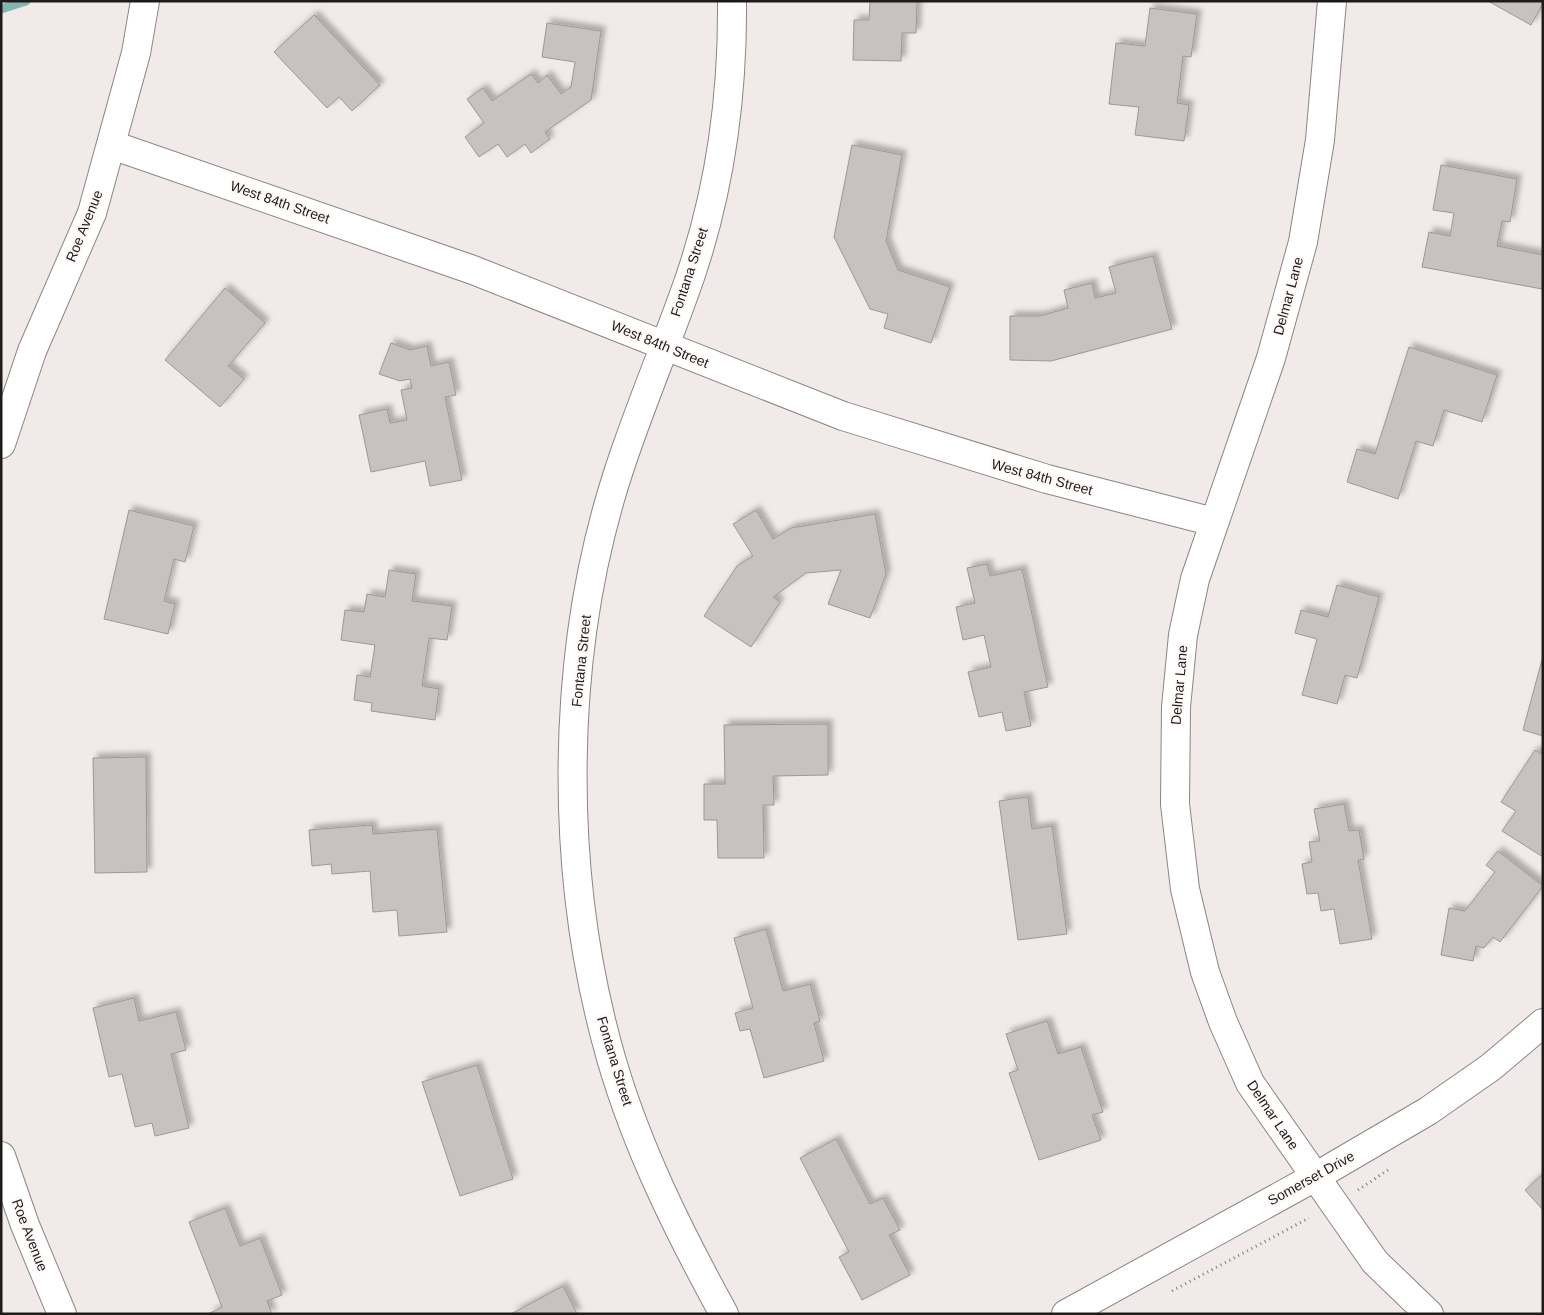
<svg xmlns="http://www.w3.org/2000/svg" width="1544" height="1315" font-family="Arial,sans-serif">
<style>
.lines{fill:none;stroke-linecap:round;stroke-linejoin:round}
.stream{stroke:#82b7b0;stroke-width:9}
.building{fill:#c8c1c0;stroke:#9e9795;filter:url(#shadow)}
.minor-casing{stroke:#8b8583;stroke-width:30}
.tertiary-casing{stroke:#8b8583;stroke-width:30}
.secondary-casing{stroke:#8b8583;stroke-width:30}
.path{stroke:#807b7a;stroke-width:3;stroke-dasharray:1 4;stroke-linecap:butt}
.minor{stroke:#fff;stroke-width:28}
.tertiary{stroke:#fff;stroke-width:28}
.secondary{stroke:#fff;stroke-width:28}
.labels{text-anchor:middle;stroke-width:4;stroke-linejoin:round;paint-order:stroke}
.street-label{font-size:14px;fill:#1e1b1a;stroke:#fff8f6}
</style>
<defs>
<filter id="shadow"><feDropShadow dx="4.5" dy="-4.5" stdDeviation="2.5" flood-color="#0004"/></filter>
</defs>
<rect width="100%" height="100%" fill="#f1eae9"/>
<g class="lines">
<path class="stream" d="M1,9L26,1"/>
</g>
<g class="building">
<path d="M870,1H917L916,33H902L901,61L853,60L854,20H869Z"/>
<path d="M1488,1H1543V3L1531,25Z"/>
<path d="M1150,8L1197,14L1191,57L1183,56L1177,103L1189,105L1184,141L1135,135L1139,107L1109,104L1116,43L1145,46Z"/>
<path d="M314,15L380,85L352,111L339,97L327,108L274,52Z"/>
<path d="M547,23L601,31L591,100L545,132L550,139L531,153L525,144L507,157L498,144L479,157L465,137L484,123L467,99L483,88L492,101L531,74L538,83L547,75L561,94L571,87L575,62L542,57Z"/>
<path d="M852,145L902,155L886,241L898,270L950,287L931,343L884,328L888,314L870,309L834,237Z"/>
<path d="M1441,165L1517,179L1510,222L1502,221L1497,246L1543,255L1542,289L1422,267L1429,232L1450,236L1454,213L1433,210Z"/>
<path d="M1153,256L1172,329L1051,361L1010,360V316H1040L1068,308L1064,290L1092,283L1095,298L1116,293L1109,267Z"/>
<path d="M225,288L265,323L228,366L244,379L220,407L165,360Z"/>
<path d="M391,343L410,350L427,346L431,366L449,362L456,395L445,397L462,480L430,486L425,461L371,472L359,415L387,409L390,423L407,420L401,390L412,388L410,379L400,381L379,374Z"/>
<path d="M1409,347L1497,375L1482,422L1444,410L1433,446L1416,441L1398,499L1347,482L1357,449L1375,454Z"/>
<path d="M129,510L194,526L185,562L174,559L164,601L175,604L168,634L104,619Z"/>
<path d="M756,510L773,539L791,528L875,514L886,574L870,618L828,604L841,570L806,573L773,597L780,602L751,647L704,616L737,566L753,556L733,524Z"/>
<path d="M987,564L990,576L1022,569L1048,687L1024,692L1031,726L1006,731L1002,712L979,717L968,672L991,667L984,635L963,640L956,607L975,603L967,568Z"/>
<path d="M389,570L416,574L412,601L452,606L447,640L429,638L422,686L439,689L435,720L371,711L372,703L354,700L357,675L370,677L375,645L341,640L345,610L364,612L367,594L385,597Z"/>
<path d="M1337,585L1379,597L1357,678L1345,675L1337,704L1302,695L1317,639L1295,633L1301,610L1328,617Z"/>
<path d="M1542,660H1543V736L1523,730Z"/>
<path d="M828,724V775L773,776L774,805H763L764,858H718L717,820H704V784H725L724,725Z"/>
<path d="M1535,750L1543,755V857L1502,831L1516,811L1501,802Z"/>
<path d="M146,757L147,872L95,873L93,758Z"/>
<path d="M1028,797L1032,829L1052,826L1067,934L1018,940L999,801Z"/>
<path d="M1344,804L1349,831L1359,830L1364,859L1358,860L1372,939L1340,944L1334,909L1321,911L1318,893L1307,894L1302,864L1312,862L1309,842L1320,841L1314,809Z"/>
<path d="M372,825L373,834L437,829L447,932L399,936L397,910L373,912L370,871L332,874L331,864L312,866L309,830Z"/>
<path d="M1498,851L1543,886L1500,942L1493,937L1484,948L1476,946L1473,961L1441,955L1449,908L1465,911L1495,872L1486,865Z"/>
<path d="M766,929L783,991L810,984L820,1021L814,1023L824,1061L764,1078L750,1029L740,1031L735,1013L753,1008L734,938Z"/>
<path d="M134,998L139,1021L176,1012L186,1050L171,1054L189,1128L155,1136L152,1123L135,1127L122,1074L109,1077L93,1008Z"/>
<path d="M1047,1021L1058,1054L1081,1047L1103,1112L1092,1115L1101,1140L1039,1160L1009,1073L1018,1070L1006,1034Z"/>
<path d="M477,1065L513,1179L460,1196L422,1082Z"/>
<path d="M836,1139L870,1204L883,1198L900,1230L889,1235L910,1275L862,1300L839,1257L849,1252L800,1158Z"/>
<path d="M1543,1174V1210L1525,1190Z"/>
<path d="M225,1208L240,1246L260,1238L282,1295L267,1301L272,1314H208L222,1307L189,1222Z"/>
<path d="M563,1286L577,1314H511Z"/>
</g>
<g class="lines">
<defs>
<g id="minor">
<path d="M1332,1L1320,140L1303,242L1271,358L1195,579L1183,635L1176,707L1175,804L1185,889L1205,972L1223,1022L1250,1083L1375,1262L1429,1314"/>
<path d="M112,145L473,270L843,416L1047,479L1214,522"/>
<path d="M724,1314C679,1232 637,1148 611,1058C558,873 559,653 619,470C638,412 662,355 683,297C718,203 733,101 732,1"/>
</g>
<path id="tertiary" d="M1066,1314L1315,1177L1428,1111L1491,1067L1543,1023"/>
<g id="secondary">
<path d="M1,444L32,351L92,213L136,53L145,1"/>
<path d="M1,1156L25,1225L62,1314"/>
</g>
</defs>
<use href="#minor" class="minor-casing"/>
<use href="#tertiary" class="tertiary-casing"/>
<use href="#secondary" class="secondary-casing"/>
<g class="path">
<path d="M1358,1190L1388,1170"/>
<path d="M1172,1291L1309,1218"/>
</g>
<use href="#minor" class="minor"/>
<use href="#tertiary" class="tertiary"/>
<use href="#secondary" class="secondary"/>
</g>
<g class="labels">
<g class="street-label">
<text transform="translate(280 202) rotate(19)" y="5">West 84th Street</text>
<text transform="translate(84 226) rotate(-68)" y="5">Roe Avenue</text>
<text transform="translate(689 272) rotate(-72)" y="5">Fontana Street</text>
<text transform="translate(1288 296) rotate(-75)" y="5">Delmar Lane</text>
<text transform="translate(660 344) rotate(22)" y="5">West 84th Street</text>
<text transform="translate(1042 477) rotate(15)" y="5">West 84th Street</text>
<text transform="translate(581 661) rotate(-84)" y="5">Fontana Street</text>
<text transform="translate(1179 685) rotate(-85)" y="5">Delmar Lane</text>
<text transform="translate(615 1061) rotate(73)" y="5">Fontana Street</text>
<text transform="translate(1273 1115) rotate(56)" y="5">Delmar Lane</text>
<text transform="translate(1311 1178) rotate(-29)" y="5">Somerset Drive</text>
<text transform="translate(30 1235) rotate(69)" y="5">Roe Avenue</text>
</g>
</g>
<rect width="1544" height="1315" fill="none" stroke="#1e1b1a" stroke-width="5"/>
</svg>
